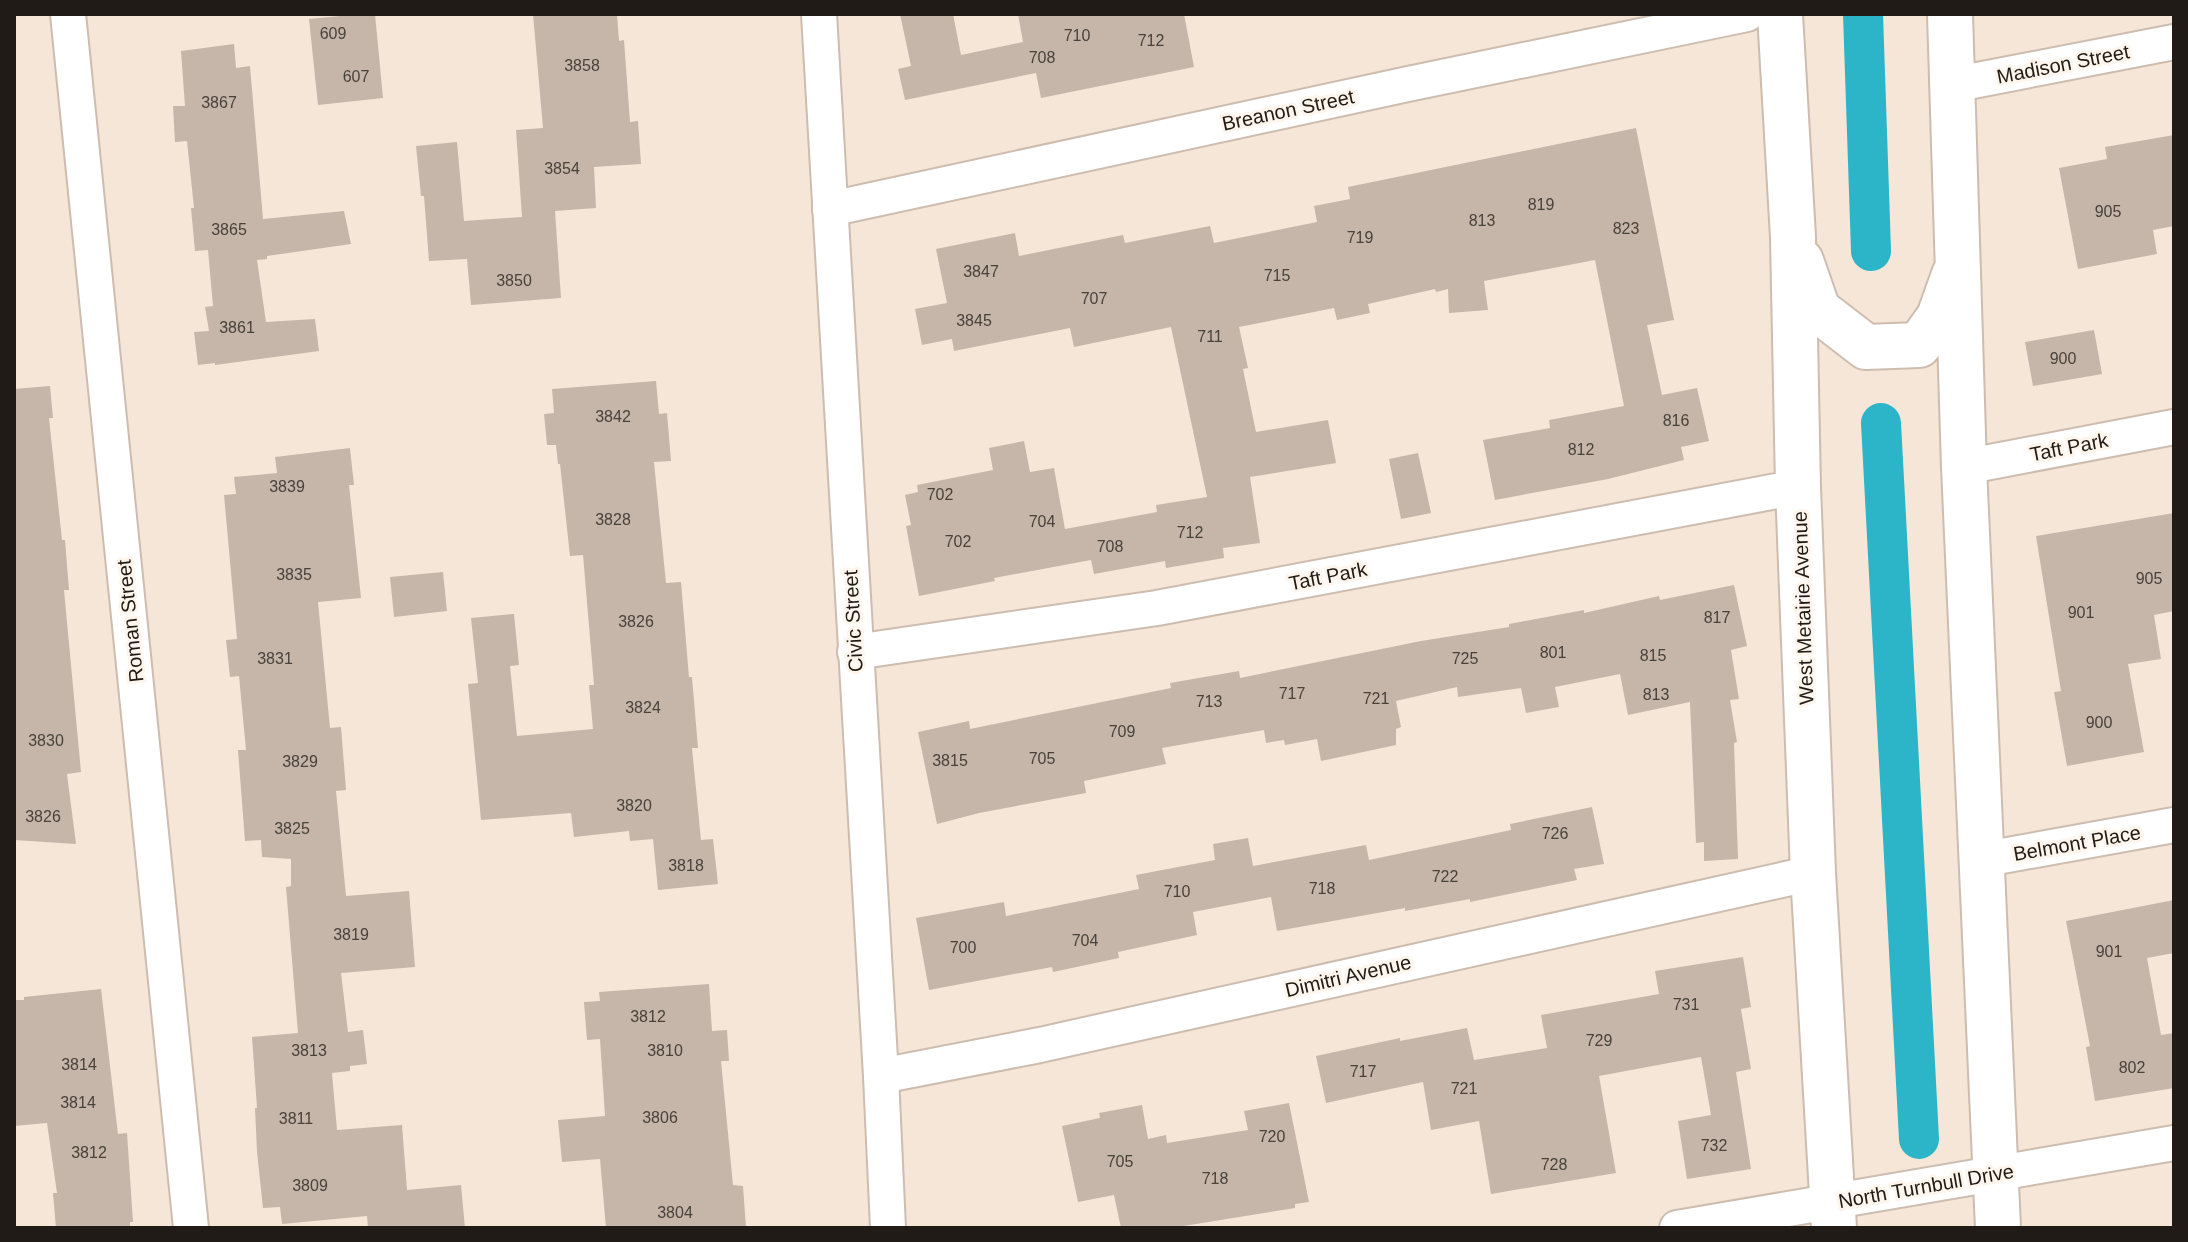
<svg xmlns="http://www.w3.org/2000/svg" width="2188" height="1242" font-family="Helvetica,sans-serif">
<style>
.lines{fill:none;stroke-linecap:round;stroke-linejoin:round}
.canal{stroke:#2cb5c8;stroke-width:40}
.building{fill:#c5b6a9}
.minor-casing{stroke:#ccbdb0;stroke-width:38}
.secondary-casing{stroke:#ccbdb0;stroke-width:48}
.minor{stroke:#fff;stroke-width:34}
.secondary{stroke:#fff;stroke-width:44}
.labels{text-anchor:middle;stroke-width:6;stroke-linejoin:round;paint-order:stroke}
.number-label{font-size:16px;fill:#49423b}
.street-label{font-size:20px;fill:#201b16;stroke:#fef5ec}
</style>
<rect width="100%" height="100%" fill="#f5e6d8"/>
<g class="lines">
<g class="canal">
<path d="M1863,14L1871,251"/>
<path d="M1881,423L1919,1139"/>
</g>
</g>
<g class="building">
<path d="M361,14H375L383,98L318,105L309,19Z"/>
<path d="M533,14H617L619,41L624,40L630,122L638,121L641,164L594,167L596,208L555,211L561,298L471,305L467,259L429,261L424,196H421L416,146L457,142L464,221L522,217L516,130L543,128Z"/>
<path d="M900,14H953L961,55L1023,42L1018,14H1184L1194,67L1041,98L1036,73L905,100L898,69L911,66Z"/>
<path d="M234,44L236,68L250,66L263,219L344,211L351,244L267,256V259L257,260L266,322L315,319L319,351L215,365V363L198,365L194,332L209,331L205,307L213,306L208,250L195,251L191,208H194L187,141L175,142L173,106H185L181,51Z"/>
<path d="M1636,128L1674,320L1647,325L1662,395L1697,388L1709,441L1681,447L1684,460L1608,479L1495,500L1483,440L1550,428L1549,420L1624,406L1595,260L1484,281L1488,310L1449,313L1448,289L1436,292L1435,289L1368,304L1370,313L1337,320L1334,308L1239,327L1248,368L1243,369L1256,432L1328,420L1336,463L1250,477L1260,543L1223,548L1224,558L1166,568L1165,561L1094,574L1091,560L994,578L995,581L919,596L906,526L911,525L905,495L918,492L917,485L993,470L989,448L1024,441L1030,472L1054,468L1065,529L1157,512L1156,505L1207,497L1171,327L1074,347L1070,328L954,351L952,339L922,345L915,309L947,303L936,249L1015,233L1019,256L1123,235L1125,243L1210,226L1214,243L1317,222L1314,206L1350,199L1348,187Z"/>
<path d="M2174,135V226L2153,230L2157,254L2078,269L2059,168L2107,159L2105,147Z"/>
<path d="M2094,330L2102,374L2033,386L2025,342Z"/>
<path d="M656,381L659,414L667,413L671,461L654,462L666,583L681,582L689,677H692L698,748H692L701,840L713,839L718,884L658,890L653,839L630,841L629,831L574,837L571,813L481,820L468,684L478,683L471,618L514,614L519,665L510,666L517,736L593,729L589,685H594L583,555L570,556L560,464H558L556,445H547L544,414L554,413L552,389Z"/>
<path d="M50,386L53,418H49L62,540H65L69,590H64L81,772L67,774L76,844L14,840V389Z"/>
<path d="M350,448L354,485H349L361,598L318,602L330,728L341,727L346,790L336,791L346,896L409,891L415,967L341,973L348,1032L363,1030L367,1064L350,1066V1071L332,1073L337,1130L402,1125L407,1190L461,1185L465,1228H368L367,1216L282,1224L280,1207L263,1208L257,1152L255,1108H257L252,1037L298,1033L286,887L291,886V859L262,857L261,840L245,841L238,750H246L239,676L230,677L226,640L237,639L224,495L236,494L234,477L277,473L275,457Z"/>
<path d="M1418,453L1431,513L1401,519L1389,459Z"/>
<path d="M2174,513V611L2154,615L2161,659L2128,664L2144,752L2067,766L2054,692L2061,691L2036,536Z"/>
<path d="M443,572L447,611L394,617L390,577Z"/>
<path d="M1734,585L1747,646L1731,650L1739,699L1730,700L1737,742L1734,743L1738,859L1704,861V842L1696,843L1690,702L1628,715L1620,674L1555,687L1559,707L1526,713L1521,688L1458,697L1457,687L1396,701L1401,727L1396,729V745L1321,761L1317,739L1285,745L1284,740L1266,743L1264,730L1162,748L1166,764L1084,781L1086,793L979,813L937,824L918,732L969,721L970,729L1171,688L1170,683L1239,671L1240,678L1421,641L1509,627V624L1584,610V613L1659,596L1660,600Z"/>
<path d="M1592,807L1604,864L1574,869L1577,880L1470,902V899L1405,911V908L1277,931L1271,897L1193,912L1197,935L1118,952L1119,958L1053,972L1052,967L929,990L916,918L1004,902L1006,916L1139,889L1136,875L1215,860L1213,844L1248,838L1253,866L1366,845L1369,860L1511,830L1510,824Z"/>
<path d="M2174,900V953L2147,958L2161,1035L2174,1033V1088L2095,1101L2086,1047L2090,1046L2066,921Z"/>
<path d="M1743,957L1751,1007L1741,1009L1751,1069L1736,1072L1751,1169L1687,1179L1678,1121L1711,1115L1701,1057L1599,1076L1616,1173L1491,1194L1479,1121L1431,1130L1423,1082L1326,1103L1316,1056L1400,1038V1041L1467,1028L1474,1060L1547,1048L1541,1015L1659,994L1655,971Z"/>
<path d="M709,984L712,1031L727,1030L729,1061H721L733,1185L743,1186L746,1228H606L600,1159L562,1162L558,1120L605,1116L600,1039L587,1040L584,1002L600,1001L599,992Z"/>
<path d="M101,989L118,1134L127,1133L133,1222H130V1228H56L53,1193H57L47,1123L14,1126V1000H24V997Z"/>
<path d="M1289,1103L1309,1202L1295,1204V1208L1171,1228H1121L1114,1195L1078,1202L1062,1126L1100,1118L1099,1113L1142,1105L1148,1139L1166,1135L1167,1143L1248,1130L1244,1111Z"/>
</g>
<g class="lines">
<defs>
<g id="minor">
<path d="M68,14L191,1228"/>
<path d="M819,14L881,1076L888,1228"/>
<path d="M1952,85L2174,42"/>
<path d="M830,209L1408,84L1747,14"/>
<path d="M1964,467L2174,427"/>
<path d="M855,652L1157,608L1798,487"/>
<path d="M1980,860L2174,825"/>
<path d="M881,1076L1040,1045L1813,873"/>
<path d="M1677,1228L2174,1143"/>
</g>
<g id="secondary">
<path d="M1780,14L1793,237L1798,487L1813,873L1834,1228"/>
<path d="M1950,14L1964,467L1998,1228"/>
<path d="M1801,261L1818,310L1866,347L1919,345L1939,317L1954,275"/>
</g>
</defs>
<use href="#minor" class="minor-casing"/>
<use href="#secondary" class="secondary-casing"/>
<use href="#minor" class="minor"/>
<use href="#secondary" class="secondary"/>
</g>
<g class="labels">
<g class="number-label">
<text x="333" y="39">609</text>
<text x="1077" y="41">710</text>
<text x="1151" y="46">712</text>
<text x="1042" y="63">708</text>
<text x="582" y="71">3858</text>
<text x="356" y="82">607</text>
<text x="219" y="108">3867</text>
<text x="562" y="174">3854</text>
<text x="1541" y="210">819</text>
<text x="2108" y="217">905</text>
<text x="1482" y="226">813</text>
<text x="1626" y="234">823</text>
<text x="229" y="235">3865</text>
<text x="1360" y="243">719</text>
<text x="981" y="277">3847</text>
<text x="1277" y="281">715</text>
<text x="514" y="286">3850</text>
<text x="1094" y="304">707</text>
<text x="974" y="326">3845</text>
<text x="237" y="333">3861</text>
<text x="1210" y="342">711</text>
<text x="2063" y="364">900</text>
<text x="613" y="422">3842</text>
<text x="1676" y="426">816</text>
<text x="1581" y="455">812</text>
<text x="287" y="492">3839</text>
<text x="940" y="500">702</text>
<text x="613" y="525">3828</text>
<text x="1042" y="527">704</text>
<text x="1190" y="538">712</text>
<text x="958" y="547">702</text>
<text x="1110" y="552">708</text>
<text x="294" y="580">3835</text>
<text x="2149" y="584">905</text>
<text x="2081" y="618">901</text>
<text x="1717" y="623">817</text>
<text x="636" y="627">3826</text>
<text x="1553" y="658">801</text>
<text x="1653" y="661">815</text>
<text x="275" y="664">3831</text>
<text x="1465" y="664">725</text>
<text x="1292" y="699">717</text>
<text x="1656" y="700">813</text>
<text x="1376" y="704">721</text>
<text x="1209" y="707">713</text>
<text x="643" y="713">3824</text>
<text x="2099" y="728">900</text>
<text x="1122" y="737">709</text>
<text x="46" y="746">3830</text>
<text x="1042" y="764">705</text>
<text x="950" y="766">3815</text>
<text x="300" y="767">3829</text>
<text x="634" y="811">3820</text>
<text x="43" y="822">3826</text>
<text x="292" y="834">3825</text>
<text x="1555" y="839">726</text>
<text x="686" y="871">3818</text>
<text x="1445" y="882">722</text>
<text x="1322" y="894">718</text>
<text x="1177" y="897">710</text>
<text x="351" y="940">3819</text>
<text x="1085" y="946">704</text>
<text x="963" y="953">700</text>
<text x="2109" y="957">901</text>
<text x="1686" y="1010">731</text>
<text x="648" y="1022">3812</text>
<text x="1599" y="1046">729</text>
<text x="309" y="1056">3813</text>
<text x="665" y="1056">3810</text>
<text x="79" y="1070">3814</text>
<text x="2132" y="1073">802</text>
<text x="1363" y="1077">717</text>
<text x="1464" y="1094">721</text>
<text x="78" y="1108">3814</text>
<text x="660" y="1123">3806</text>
<text x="296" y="1124">3811</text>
<text x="1272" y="1142">720</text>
<text x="1714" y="1151">732</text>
<text x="89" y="1158">3812</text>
<text x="1120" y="1167">705</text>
<text x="1554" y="1170">728</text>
<text x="1215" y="1184">718</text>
<text x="310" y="1191">3809</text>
<text x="675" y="1218">3804</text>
</g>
<g class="street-label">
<text transform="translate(2063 64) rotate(-11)" y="7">Madison Street</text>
<text transform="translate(1288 110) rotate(-12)" y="7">Breanon Street</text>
<text transform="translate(2069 447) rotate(-11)" y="7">Taft Park</text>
<text transform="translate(1328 576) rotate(-11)" y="7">Taft Park</text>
<text transform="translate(1803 608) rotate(-92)" y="7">West Metairie Avenue</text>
<text transform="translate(130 621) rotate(-96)" y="7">Roman Street</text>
<text transform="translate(853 621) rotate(-93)" y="7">Civic Street</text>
<text transform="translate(2077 843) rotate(-10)" y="7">Belmont Place</text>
<text transform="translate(1348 976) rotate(-13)" y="7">Dimitri Avenue</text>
<text transform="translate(1926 1186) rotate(-10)" y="7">North Turnbull Drive</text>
</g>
</g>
<rect width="2188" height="1242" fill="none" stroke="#201b16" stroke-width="32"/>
</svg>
